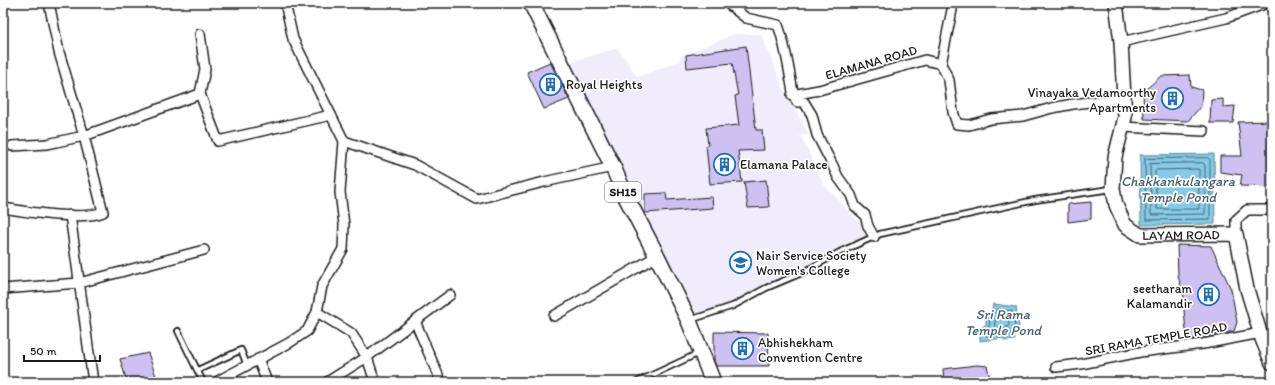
<svg xmlns="http://www.w3.org/2000/svg" width="1275" height="385" font-family="Itim,sans-serif">
<style>
.built{fill:#f0ecfb}
.water{fill:#86cae7;stroke:#5c8496}
.lines{fill:none;stroke-linecap:round;stroke-linejoin:round}
.shore{stroke:#46626d;stroke-width:1}
.building{fill:#cec1f2;stroke:#1c1c1c}
.lane-casing{stroke:#1c1c1c;stroke-width:8}
.street-casing{stroke:#1c1c1c;stroke-width:12}
.secondary-casing{stroke:#1c1c1c;stroke-width:16}
.primary-casing{stroke:#1c1c1c;stroke-width:18}
.lane{stroke:#fff;stroke-width:4.5}
.street{stroke:#fff;stroke-width:9}
.secondary{stroke:#fff;stroke-width:13}
.primary{stroke:#fff;stroke-width:15}
.labels{text-anchor:middle;stroke-width:3.5;stroke-linejoin:round;paint-order:stroke}
.shield{fill:#fff;stroke:#606060;stroke-width:1}
.shield-label{font-size:12px;font-weight:bold;fill:#1c1c1c}
.street-label{font-size:13px;fill:#1c1c1c;stroke:#fff}
.poi-label{font-size:13px;fill:#1c1c1c;stroke:#fff;text-anchor:start}
.water-label{font-size:14px;font-style:italic;fill:#46626d;stroke:#fff}
</style>
<rect width="100%" height="100%" fill="#fff"/>
<filter id="ink" filterUnits="userSpaceOnUse"><feTurbulence type="fractalNoise" baseFrequency=".025" numOctaves="2"/><feDisplacementMap in="SourceGraphic" scale="8" xChannelSelector="R" yChannelSelector="G"/><feConvolveMatrix kernelMatrix="1 2 1 2 8 2 1 2 1" color-interpolation-filters="sRGB"/></filter>
<g filter="url(#ink)">
<path class="built" d="M735,34H761L786,94L809,135L792,136H801L824,185L874,237L766,288L733,306L689,321L568,63L618,48L637,77L680,61L681,56Z"/>
<g class="water">
<path d="M1214,154L1215,224L1141,225L1140,155Z"/>
<path d="M993,304L1016,307L1019,328L1014,333L1015,340L1004,341V338L980,341V328L986,325V318L992,310Z"/>
</g>
<g class="lines">
<g class="shore">
<path d="M1208,158L1210,160V219L1146,220L1145,159Z"/>
<path d="M1203,163L1205,165V214L1151,215L1150,164Z"/>
<path d="M1157,170L1199,169V209H1157L1155,172Z"/>
<path d="M997,309L1012,311L1015,326L1009,336L1004,334L986,336L984,331L989,327L990,319Z"/>
<path d="M1001,314L1008,316L1009,325L1005,329L996,330L995,328V321Z"/>
</g>
</g>
<g class="building">
<path d="M746,46L756,130H762L764,150L738,151L742,182L710,184L706,145H708L706,128L739,125L735,96L738,95L732,63L687,68L686,55Z"/>
<path d="M550,62L569,99L544,109L527,72Z"/>
<path d="M1190,75L1191,87L1202,90L1201,106L1188,121L1144,119L1143,92L1161,76Z"/>
<path d="M1223,99V107L1235,106L1233,123H1210L1211,100Z"/>
<path d="M1272,121V187L1240,186L1242,175L1220,172V156H1242L1238,122Z"/>
<path d="M766,180L769,207L748,208L744,182Z"/>
<path d="M666,193L667,200L712,197L713,208L645,213V194Z"/>
<path d="M1091,202V219L1068,222V204Z"/>
<path d="M1177,245L1211,246L1231,289L1237,322L1234,331L1187,340L1184,311L1185,301L1178,276Z"/>
<path d="M714,332L768,333L769,366H716L714,361Z"/>
<path d="M148,353L158,382H127L120,359Z"/>
<path d="M977,365L987,366L991,382H944L943,369Z"/>
</g>
<g class="lines">
<defs>
<g id="lane">
<path d="M690,320L733,306L766,288L804,272L840,252L880,234L1035,200L1111,189"/>
<path d="M178,331L203,382"/>
<path d="M198,370L241,350L247,365"/>
<path d="M637,382L699,353"/>
</g>
<g id="street">
<path d="M285,3L293,39L344,141L415,165L477,199L544,182L613,167"/>
<path d="M727,3L746,18L778,25C784,41 787,58 790,75C792,85 792,94 797,102H804L812,115L817,135L832,164L838,177L851,195L855,206L865,215L868,226L874,237"/>
<path d="M200,34L205,69L200,94"/>
<path d="M1121,42L1226,18L1267,3"/>
<path d="M941,64L952,10"/>
<path d="M792,95L819,90L925,60L941,64L949,80L953,112L957,124L969,125L991,119L1023,116L1052,108L1073,104L1123,98"/>
<path d="M1122,127L1204,131"/>
<path d="M12,146L47,144L84,136L59,52L49,3"/>
<path d="M3,208C27,212 82,221 103,212L84,136L200,94L218,141L331,115"/>
<path d="M70,215L93,382"/>
<path d="M1236,234V220L1247,210H1272"/>
<path d="M3,289L79,283L204,250"/>
<path d="M317,312L351,333L367,357L450,295"/>
<path d="M554,316L657,256"/>
<path d="M415,321L441,382"/>
<path d="M258,359L267,382"/>
<path d="M1056,367L1081,364L1140,352L1203,344L1261,333"/>
<path d="M216,382L289,343L307,331L317,312L322,286L343,249L344,225L340,192L344,141"/>
<path d="M327,382L367,357L375,382"/>
</g>
<g id="secondary">
<path id="s1" d="M1116,3L1121,42L1125,117L1115,157L1113,189L1116,205L1125,225L1140,235L1236,234L1247,289L1262,339L1272,363"/>
</g>
<path id="primary" d="M531,3L613,167L625,195L657,256L689,321L713,382"/>
</defs>
<use href="#lane" class="lane-casing"/>
<use href="#street" class="street-casing"/>
<use href="#secondary" class="secondary-casing"/>
<use href="#primary" class="primary-casing"/>
<use href="#lane" class="lane"/>
<use href="#street" class="street"/>
<use href="#secondary" class="secondary"/>
<use href="#primary" class="primary"/>
</g>
</g>
<defs>
<symbol id="building-ring" viewBox="-11 -11 22 22"><circle r="9.5" fill="#fff" stroke="#1f6fb2" stroke-width="1.5"/><path d="M-4-6H4V6H1V3H-1V6H-4ZM-2.5-4.3h1.7v1.8h-1.7ZM.8-4.3h1.7v1.8H.8ZM-2.5-1h1.7V.8h-1.7ZM.8-1h1.7V.8H.8Z" fill="#1f6fb2"/></symbol>
<symbol id="university-ring" viewBox="-11 -11 22 22"><circle r="9.5" fill="#fff" stroke="#1f6fb2" stroke-width="1.5"/><path d="M0-5L7-2L0 1L-7-2ZM-4 1L0 2.5L4 1V4Q0 6-4 4Z" fill="#1f6fb2"/></symbol>
</defs>
<g fill-rule="evenodd">
<use href="#building-ring" x="538" y="72" width="25" height="25"/>
<use href="#building-ring" x="1160" y="86" width="25" height="25"/>
<use href="#building-ring" x="712" y="152" width="25" height="25"/>
<use href="#university-ring" x="728" y="250" width="25" height="25"/>
<use href="#building-ring" x="1196" y="282" width="25" height="25"/>
<use href="#building-ring" x="730" y="336" width="25" height="25"/>
</g>
<g class="labels">
<rect class="shield" x="605" y="182" width="36" height="20" rx="3"/>
<g class="shield-label">
<text x="623" y="196">SH15</text>
</g>
<g class="street-label">
<text transform="translate(871 62) rotate(-16)" y="5">ELAMANA ROAD</text>
<text dy="5" stroke="none"><textPath href="#s1" startOffset="285">LAYAM ROAD</textPath></text>
<text transform="translate(1156 338) rotate(-10)" y="5">SRI RAMA TEMPLE ROAD</text>
</g>
<g class="poi-label">
<text x="566" y="89">Royal Heights</text>
<text x="1156" y="97" text-anchor="end">Vinayaka Vedamoorthy<tspan x="1156" dy="15">Apartments</tspan></text>
<text x="740" y="169">Elamana Palace</text>
<text x="756" y="260">Nair Service Society<tspan x="756" dy="15">Women's College</tspan></text>
<text x="1192" y="293" text-anchor="end">seetharam<tspan x="1192" dy="15">Kalamandir</tspan></text>
<text x="758" y="347">Abhishekham<tspan x="758" dy="15">Convention Centre</tspan></text>
</g>
<g class="water-label">
<text x="1178" y="186">Chakkankulangara<tspan x="1178" dy="16">Temple Pond</tspan></text>
<text x="1003" y="319">Sri Rama<tspan x="1003" dy="16">Temple Pond</tspan></text>
</g>
</g>
<rect width="1275" height="385" fill="none" stroke="#fff" stroke-width="16"/>
<rect x="8" y="8" width="1259" height="369" fill="none" stroke="#1c1c1c" stroke-width="1.5" filter="url(#ink)"/>
<path d="M24 355v6h76v-6" fill="none" stroke="#1c1c1c" stroke-width="2"/>
<text x="30" y="355" font-size="12" fill="#1c1c1c" stroke="#ffffff" stroke-width="3" paint-order="stroke">50 m</text>
</svg>
